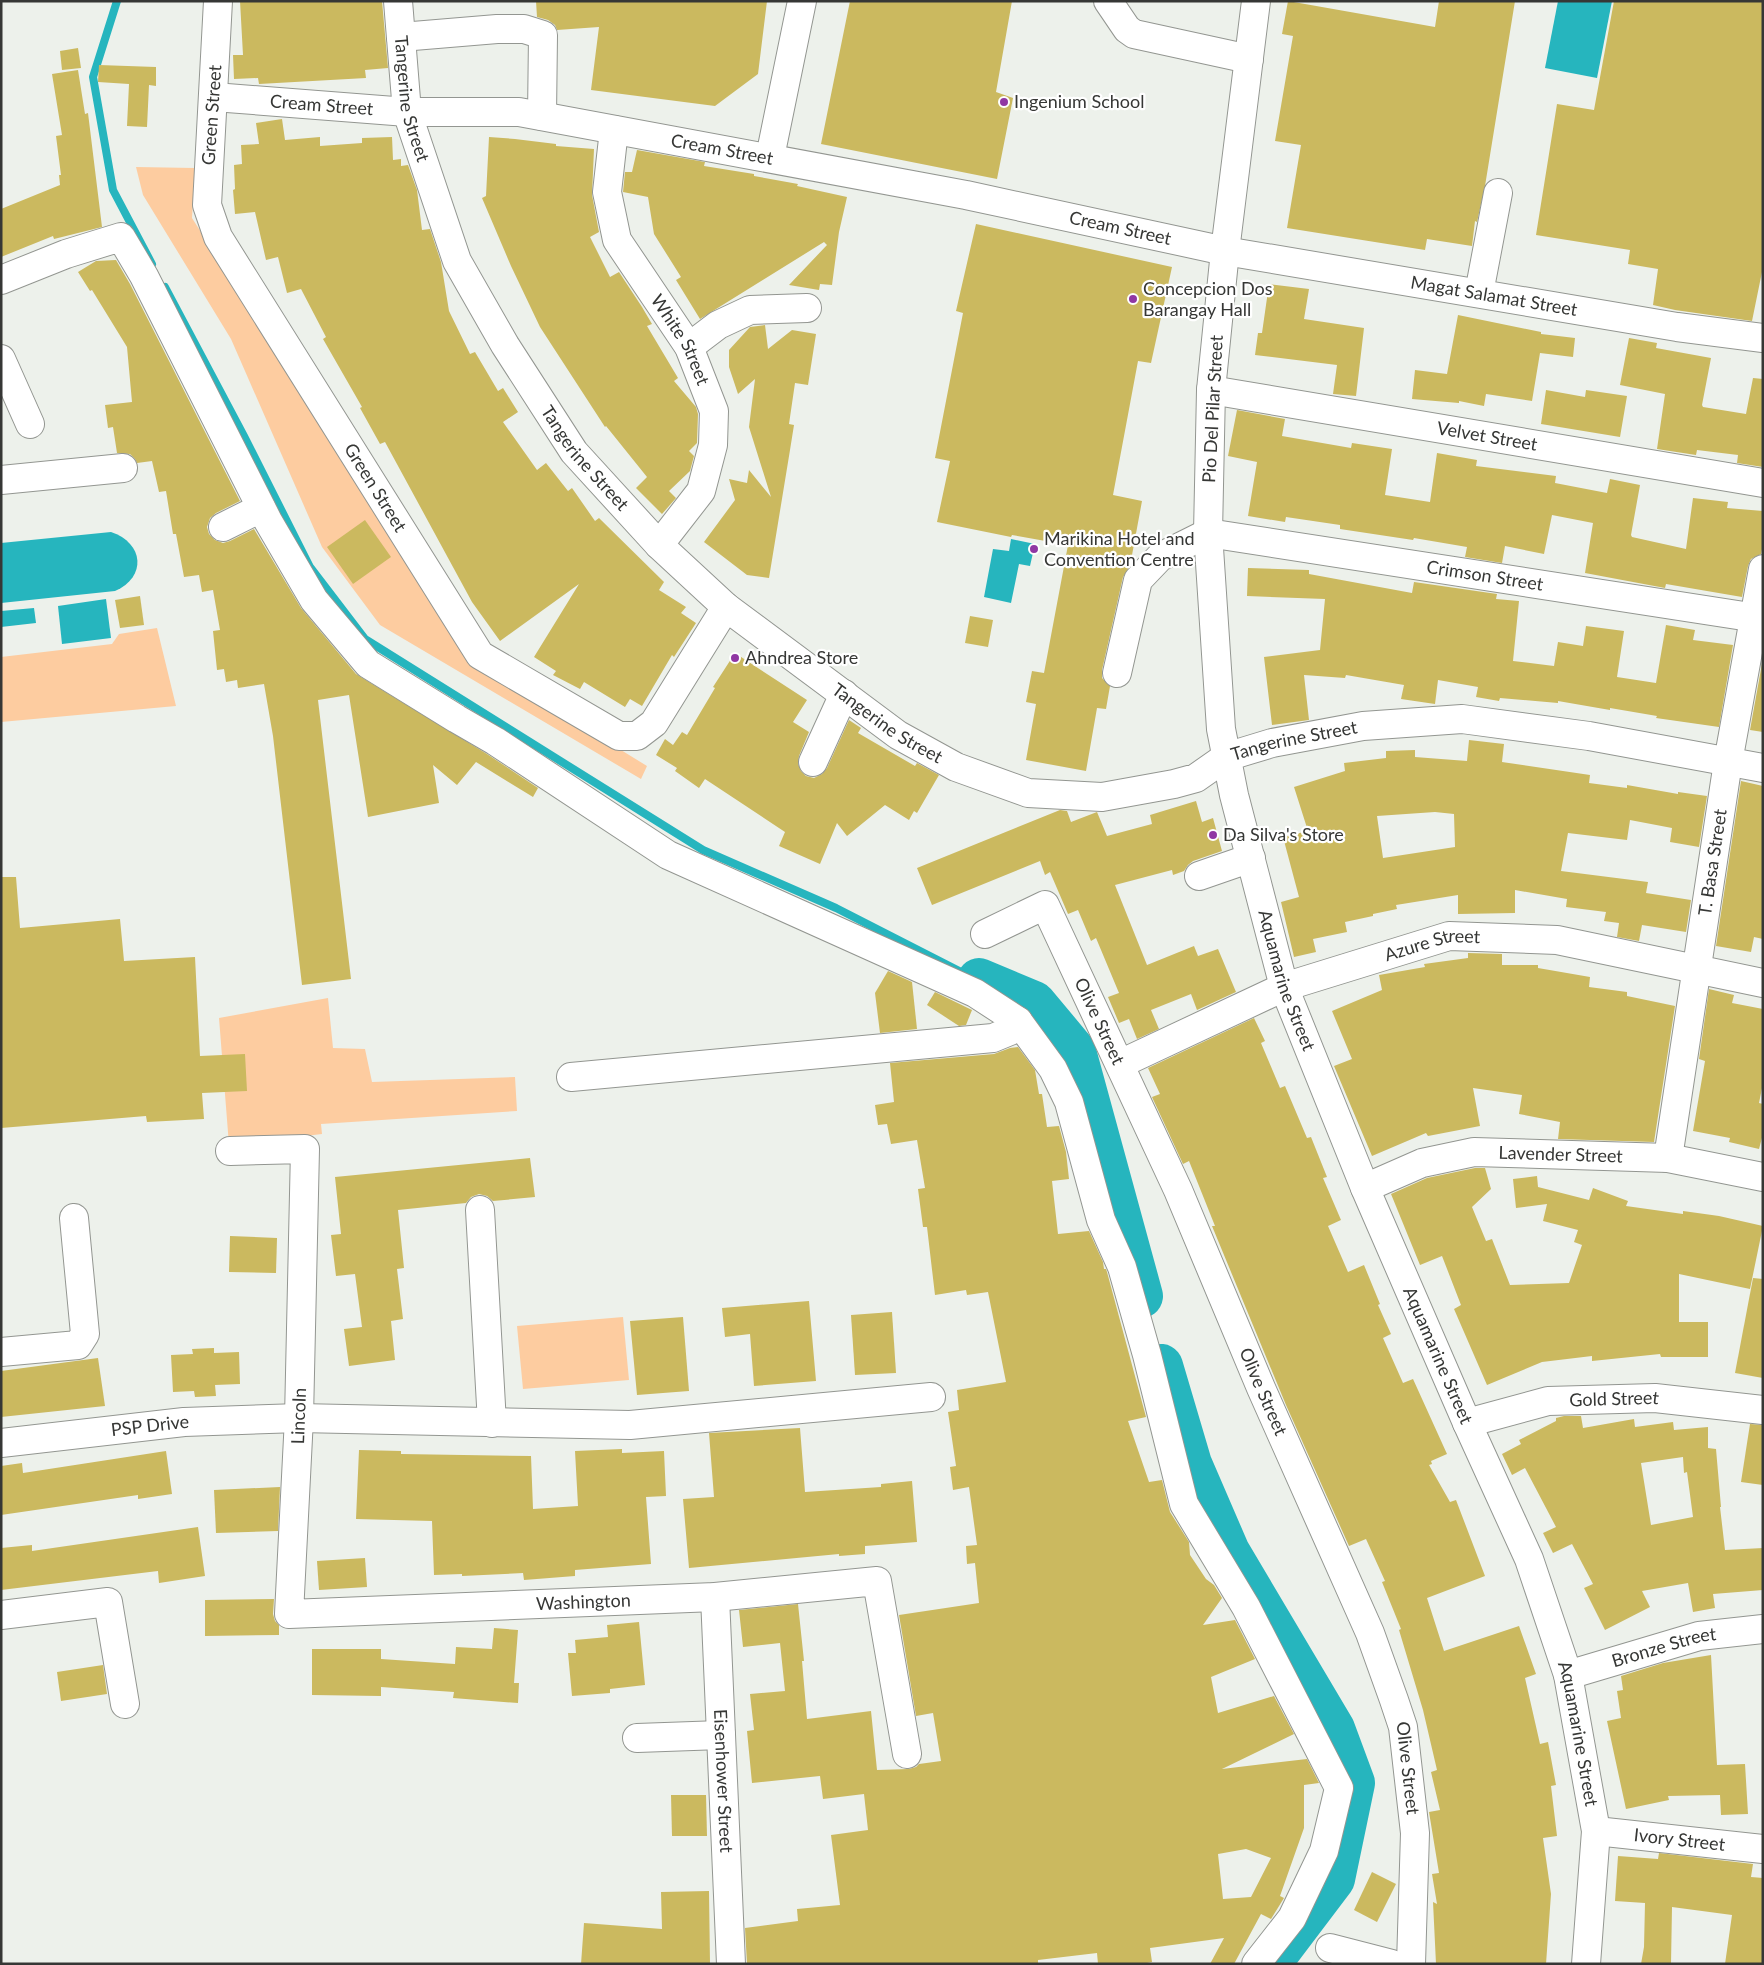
<svg xmlns="http://www.w3.org/2000/svg" width="1764" height="1965" font-family="Lato,sans-serif">
<style>
.green{fill:#fdcca0}
.water{fill:#26b5be}
.lines{fill:none;stroke-linecap:round;stroke-linejoin:round}
.stream{stroke:#26b5be;stroke-width:8}
.river{stroke:#26b5be;stroke-width:44}
.building{fill:#cbb95f;fill-rule:evenodd}
.minor-casing{stroke:#939691;stroke-width:30}
.minor{stroke:#fff;stroke-width:28}
.poi-dot{fill:#9037a3;stroke:#fff;stroke-width:2}
.labels{text-anchor:middle;stroke-width:4.5;stroke-linejoin:round;paint-order:stroke}
.street-label{font-size:18px;fill:#363735;stroke:#fff}
.poi-label{font-size:18px;fill:#363735;stroke:#fff;text-anchor:start}
</style>
<rect width="100%" height="100%" fill="#edf1eb"/>
<g class="green">
<path d="M136,167L195,168L192,218L473,659L647,766L641,779L380,625L322,547L231,339L143,195Z"/>
<path d="M157,628L176,706L1,722V657L112,644L119,634Z"/>
<path d="M328,998L333,1048L365,1049L372,1082L515,1077L517,1111L321,1124L322,1134L229,1145L219,1018Z"/>
<path d="M623,1317L629,1380L523,1389L517,1326Z"/>
</g>
<g class="water">
<path d="M1558,1H1612L1597,78L1545,68Z"/>
<path d="M111,532C144,543 147,577 115,591L1,603V543Z"/>
<path d="M1011,539L1035,544L1030,566L1019,564L1011,603L984,597L993,549L1009,551Z"/>
<path d="M106,599L111,638L62,644L58,606Z"/>
<path d="M34,608L36,623L1,627V611Z"/>
</g>
<g class="lines">
<g class="stream">
<path d="M117,1L93,77L113,190L152,264"/>
<path d="M165,287L244,436L310,567L365,639L703,850L836,908L973,978"/>
</g>
<g class="river">
<path d="M979,980L1034,1003L1074,1051L1141,1296"/>
<path d="M1161,1366L1190,1464L1228,1552L1333,1729L1353,1783L1333,1879L1277,1953"/>
</g>
</g>
<g class="building">
<path d="M240,1H382L388,68L365,70L366,78L259,84L258,78L234,79L233,55H243Z"/>
<path d="M536,1H767L758,74L715,106L591,90L599,27L557,30L555,25L548,20L537,17Z"/>
<path d="M850,1H1012L996,92L1013,98L997,179L821,144Z"/>
<path d="M1288,1L1435,27L1439,1H1515L1485,186L1477,222L1475,221L1472,246L1427,239L1425,250L1287,228L1301,145L1275,141L1293,36L1282,34Z"/>
<path d="M1614,1H1763V267L1752,321L1675,310L1653,305L1658,269L1628,264L1630,250L1536,235L1557,104L1594,110Z"/>
<path d="M78,48L81,68L62,70L60,51Z"/>
<path d="M99,65L156,67V86L149,85L147,127L127,126L129,84L98,82Z"/>
<path d="M78,70L85,114L88,113L102,227L54,239L53,236L1,257V209L60,185L59,175H61L56,136L62,135L52,74Z"/>
<path d="M282,119L285,140L320,137V146L362,143V138L392,137L393,160L401,159V166L408,165L417,190L422,230L430,229L441,262L449,311L470,354L475,352L498,391L503,388L518,412L503,422L537,470L546,463L568,491L572,488L595,521L599,518L664,582L659,590L686,607L681,613L696,623L674,657L672,655L642,706L630,699L625,707L584,682L580,689L553,675L556,671L534,657L579,584L500,641L472,602L385,442L380,444L360,408L362,407L323,339L326,337L301,289L287,293L278,257L266,260L255,212L235,214L233,190L235,189L234,165L242,164L241,145L259,144L256,123Z"/>
<path d="M489,137L515,139L556,144V146L594,149L592,195L599,232L590,237L610,277L619,272L642,307L652,324L647,326L678,378L674,381L696,407L698,414L697,443L689,451L694,456L690,471L669,491L676,498L662,514L636,488L647,477L606,426L605,427L540,327L511,266L482,198L486,196Z"/>
<path d="M637,150L705,162L704,166L754,174V176L798,184L797,186L847,197L839,232L832,285L820,284L819,290L789,285L827,245L824,242L700,319L676,280L681,277L654,234L648,197L623,192L625,172H632Z"/>
<path d="M976,224L1172,267L1151,363L1138,361L1113,495L1142,501L1130,566L1123,577L1102,670V678L1110,686L1106,709L1097,708L1086,771L1026,760L1036,704L1026,702L1032,671L1044,673L1068,545L1012,535L1011,537L937,522L950,461L935,458L963,313L956,311Z"/>
<path d="M116,260L130,284L240,501L216,513L210,518L207,527L209,534L215,540L223,543L230,541L254,529L301,608L356,674L487,754L538,788L533,797L476,762L457,785L433,765L439,803L368,817L349,695L318,700L351,979L302,985L273,736L264,684L238,688L237,680L226,682L224,669L217,670L213,631L220,630L213,590L202,592L199,575L184,577L176,534H173L166,491L159,492L152,461L137,463L135,459L130,454L117,453L113,427L108,428L105,405L132,402L127,347L92,290L90,291L78,272L96,261Z"/>
<path d="M1269,284L1309,289L1304,319L1364,328L1356,396L1333,394L1337,365L1255,355L1258,333H1262Z"/>
<path d="M1458,315L1541,332V334L1575,338L1573,357L1540,353L1532,401L1486,394L1484,406L1459,401V403L1412,399L1415,370L1447,374Z"/>
<path d="M765,325L768,349L792,330L816,334L808,385L795,383L789,424L794,425L790,450L769,578L747,575L704,542L735,500L729,479L747,483L749,470L771,497L749,427L755,379L738,394L729,367V350L750,327Z"/>
<path d="M1629,338L1657,343L1656,348L1711,358L1702,405L1703,407L1746,414L1753,378L1763,379V467L1737,463L1738,455L1697,450L1696,455L1657,449L1665,394L1620,385Z"/>
<path d="M1546,390L1585,397L1586,390L1627,396L1620,437L1541,424Z"/>
<path d="M1237,410L1285,419L1282,436L1351,448L1352,443L1392,449L1385,495L1430,502L1437,453L1477,460L1476,466L1556,476L1555,483L1607,493L1610,479L1640,485L1631,535L1632,537L1686,549L1693,498L1728,502L1727,508L1763,511V544L1761,554L1751,559L1748,566L1742,597L1666,584L1665,588L1585,573L1593,523L1552,515L1544,554L1505,546L1502,563L1465,557L1467,547L1414,538L1413,540L1340,529V525L1286,517L1285,522L1248,516L1257,462L1228,456Z"/>
<path d="M365,520L391,557L353,584L327,547Z"/>
<path d="M1248,568L1309,570V574L1412,593L1414,582L1497,594L1496,599L1519,601L1513,661L1554,666L1558,642L1583,646L1586,626L1624,631L1617,677L1656,683L1666,625L1695,630L1693,640L1733,645L1719,727L1656,718L1657,716L1610,708V710L1558,701V703L1500,698L1499,701L1476,697L1478,687L1438,680L1435,704L1401,699L1404,685L1346,675L1345,678L1304,675L1309,720L1272,725L1264,657L1320,650L1325,599L1247,596Z"/>
<path d="M140,596L144,625L120,628L115,600Z"/>
<path d="M970,616L993,620L988,647L965,643Z"/>
<path d="M735,653L807,700L793,722L809,732L799,756L798,764L801,771L806,776L814,778L822,774L827,768L849,720L861,728L858,733L915,766L917,763L939,775L917,813L914,811L909,820L885,805L847,836L837,823L820,864L779,846L785,832L705,779L699,788L675,771L677,768L656,755L665,739L673,745L682,732L687,735L715,688L713,687Z"/>
<path d="M1763,658V732L1750,730Z"/>
<path d="M1469,740L1504,744L1502,762L1590,775L1589,783L1627,788V785L1678,794V792L1707,796L1699,847L1670,842L1672,828L1630,820L1627,840L1568,833L1561,871L1648,882L1646,893L1691,900L1686,932L1642,925L1639,941L1617,937L1619,923L1604,921L1606,912L1566,907L1567,899L1515,890V913L1458,914V895L1396,905L1397,909L1373,914V916L1345,922L1347,932L1313,939L1316,952L1294,957L1281,902L1299,897L1283,837L1308,831L1294,787L1345,771L1344,763L1386,758V751L1415,750V757L1467,761ZM1435,812L1454,814L1455,847L1383,858L1377,816Z"/>
<path d="M1741,781L1763,786V939L1754,937L1751,952L1716,946Z"/>
<path d="M1196,801L1202,822L1213,818L1222,851L1193,861L1188,865L1184,871L1173,875L1172,870L1115,885L1147,965L1194,946L1198,956L1218,949L1236,992L1197,1010L1191,994L1151,1010L1159,1029L1137,1039L1129,1019L1119,1023L1108,997L1119,993L1096,938L1091,941L1078,910L1068,914L1050,872L1045,875L1040,861L932,905L917,868L1060,810L1067,811L1071,822L1097,812L1107,836L1152,824L1150,815Z"/>
<path d="M1,877H16L20,928L120,919L124,961L195,957L200,1056L245,1054L247,1091L202,1093L204,1119L147,1122L146,1116L1,1128Z"/>
<path d="M1468,953L1502,954V965H1538V968L1590,977L1589,987L1627,992V996L1675,1006L1654,1142L1558,1139L1560,1122L1519,1114L1522,1095L1473,1088L1480,1126L1428,1136L1426,1133L1372,1156L1334,1066L1352,1059L1332,1011L1382,990L1379,975L1425,967L1424,964L1468,958Z"/>
<path d="M888,971L912,982L917,1029L880,1033L875,993Z"/>
<path d="M1709,989L1734,995L1732,1003L1763,1009V1083L1759,1103L1763,1104V1134L1759,1149L1729,1142L1730,1138L1693,1131L1705,1061L1699,1059Z"/>
<path d="M935,992L972,1010L966,1025L959,1026L927,1005Z"/>
<path d="M1254,1018L1265,1041L1261,1043L1280,1088L1285,1086L1307,1138L1311,1137L1327,1177L1323,1178L1341,1220L1328,1226L1348,1272L1364,1265L1380,1304L1378,1305L1391,1334L1383,1338L1403,1383L1413,1379L1447,1454L1431,1461L1432,1464L1429,1465L1450,1502L1456,1500L1485,1576L1427,1598L1444,1651L1519,1626L1536,1674L1525,1678L1540,1744L1548,1742L1556,1785L1551,1786L1557,1836L1543,1838L1551,1894L1546,1964H1436L1433,1902L1437,1904L1432,1874L1439,1873L1429,1812L1440,1810L1431,1772L1437,1770L1423,1710L1399,1630L1401,1629L1382,1582L1385,1581L1366,1539L1349,1546L1286,1405L1212,1226H1215L1189,1161L1183,1164L1152,1097L1160,1094L1148,1068Z"/>
<path d="M1018,1047L1035,1070L1039,1094H1042L1047,1127L1059,1126L1066,1152L1069,1179L1052,1181L1058,1234L1089,1231L1103,1262L1104,1269H1106L1107,1272L1146,1417L1128,1421L1149,1482L1162,1480L1170,1512L1189,1542L1190,1555L1206,1579L1214,1585L1222,1598L1203,1625L1235,1620L1255,1659L1211,1677L1218,1713L1274,1696L1294,1734L1222,1769L1307,1759L1319,1783L1304,1785V1828L1280,1896L1284,1898L1271,1919L1261,1914L1234,1964H1210L1224,1938L1150,1948L1152,1962L1142,1964H1098L1097,1953L1038,1960V1964H747L745,1928L798,1921L797,1909L840,1905L831,1835L868,1830L864,1794L823,1799L820,1776L752,1783L747,1731L754,1730L750,1694L785,1691L780,1643L743,1647L739,1610L798,1604L804,1661H802L807,1719L871,1711L877,1770L909,1769L916,1767L919,1764L941,1761L933,1713L916,1716L899,1615L979,1603L975,1563L967,1564L966,1546L977,1545L969,1487L953,1490L950,1467L956,1466L948,1412L959,1410L957,1390L1006,1382L988,1292L967,1295L966,1290L935,1295L927,1227H923L918,1189L925,1188L917,1140L891,1144L887,1124L878,1125L875,1105L894,1102L890,1063L994,1054L1010,1048ZM1246,1849L1271,1858L1251,1897L1223,1899L1218,1854Z"/>
<path d="M530,1158L535,1197L493,1201L487,1196L479,1194L471,1197L466,1203L398,1210L404,1268L397,1269L403,1319L391,1321L395,1360L349,1366L344,1329L362,1327L355,1274L336,1276L331,1235L341,1234L335,1177Z"/>
<path d="M1475,1168H1485L1491,1189L1472,1207L1486,1241L1492,1239L1510,1285L1569,1283L1582,1245L1574,1242L1578,1230L1543,1221L1547,1204L1516,1208L1513,1179L1537,1176L1538,1187L1589,1200L1593,1188L1628,1201L1626,1206L1683,1214V1211L1719,1216L1763,1226L1750,1289L1679,1274V1322H1708V1357H1661L1660,1354L1592,1361V1356L1542,1362L1487,1385L1454,1309L1461,1305L1442,1256L1420,1265L1391,1194L1427,1178Z"/>
<path d="M230,1236L277,1238L276,1273L229,1272Z"/>
<path d="M1753,1278L1763,1279V1378L1735,1373Z"/>
<path d="M809,1301L816,1381L754,1386L750,1334L725,1337L722,1308Z"/>
<path d="M892,1312L896,1373L855,1375L851,1315Z"/>
<path d="M683,1317L689,1391L637,1395L630,1321Z"/>
<path d="M214,1348V1353L239,1352L240,1384L215,1385L216,1396L195,1397L194,1391L173,1392L171,1355L193,1354L192,1349Z"/>
<path d="M98,1358L105,1406L1,1417V1371Z"/>
<path d="M1564,1416H1581L1583,1428L1634,1419L1635,1427L1673,1422L1674,1430L1708,1427V1448L1716,1449L1721,1507H1720L1725,1550L1763,1548V1590L1713,1594L1715,1608L1693,1612L1688,1583L1642,1591L1650,1607L1605,1630L1584,1588L1593,1584L1572,1544L1553,1553L1543,1533L1556,1527L1525,1468L1512,1475L1502,1454L1521,1444L1519,1440L1556,1421V1418ZM1683,1457L1684,1473L1687,1472L1693,1517L1651,1525L1641,1463Z"/>
<path d="M1750,1424L1763,1425V1485L1741,1482Z"/>
<path d="M800,1428L805,1492L881,1487V1484L912,1481L917,1542L865,1546V1554L839,1556V1554L689,1568L683,1499L714,1497L709,1433Z"/>
<path d="M622,1449V1453L664,1451L666,1496L646,1497L651,1564L575,1570V1576L524,1580L523,1573L462,1576V1574L434,1575L432,1521L356,1519L359,1450L401,1451V1454L531,1456L533,1509L578,1506L575,1451Z"/>
<path d="M166,1451L172,1494L138,1499V1495L1,1515V1466L22,1463L23,1473Z"/>
<path d="M280,1487L278,1531L216,1533L214,1490Z"/>
<path d="M198,1527L205,1576L159,1583L158,1571L1,1590V1548L32,1545V1551Z"/>
<path d="M365,1558L367,1587L319,1590L317,1561Z"/>
<path d="M274,1599L273,1614L275,1621L279,1625V1635L205,1636V1600Z"/>
<path d="M639,1622L645,1685L610,1689V1693L572,1696L568,1653H576L575,1640L608,1637L607,1625Z"/>
<path d="M494,1628L518,1630L514,1683H519L518,1703L453,1698L454,1692L381,1687V1696L312,1695V1649H381V1659L455,1664L456,1647L492,1649Z"/>
<path d="M1711,1655L1717,1765L1745,1764L1748,1814L1721,1815L1720,1795L1668,1796L1669,1800L1626,1809L1607,1721L1621,1718L1617,1691L1623,1690L1621,1676L1663,1663Z"/>
<path d="M103,1665L107,1694L61,1701L57,1672Z"/>
<path d="M671,1795H706L707,1836H672Z"/>
<path d="M1659,1853L1753,1864L1751,1877L1763,1878V1964H1725L1732,1915L1672,1907L1671,1964H1641L1644,1947L1645,1903L1615,1901L1618,1856L1658,1859Z"/>
<path d="M1372,1872L1396,1884L1377,1922L1354,1910Z"/>
<path d="M709,1891L710,1964H581L584,1923L662,1929L661,1892Z"/>
</g>
<g class="lines">
<defs>
<g id="minor">
<path id="s1" d="M218,1L207,205L218,237L480,655L619,736H637L654,723L726,607"/>
<path id="s2" d="M398,1L407,112L457,261L505,345L574,452L659,545L726,607L898,735L956,767L1028,793L1102,797L1174,784L1196,778L1226,757L1272,743L1363,726L1462,719L1589,736L1763,768"/>
<path d="M1108,1L1127,29L1134,34L1249,59"/>
<path id="s3" d="M1256,1L1225,251L1211,390L1208,533L1221,729L1234,795L1284,987L1365,1188L1467,1423L1529,1559L1568,1675L1596,1831L1586,1964"/>
<path d="M401,37L497,29H524L543,35L542,116"/>
<path id="s4" d="M214,97L407,112H519L966,195L1225,251L1677,327L1763,338"/>
<path id="s5" d="M614,130L607,192L617,240L689,347L714,411L713,445L701,491L659,545"/>
<path d="M770,157L802,1"/>
<path d="M1,280L66,254L121,237L144,276L268,521L314,600L368,664L457,719L495,741L668,855L975,993L1018,1021L1053,1069L1069,1102L1101,1220L1122,1267L1147,1355L1184,1504L1246,1607L1339,1788L1324,1851L1292,1918L1256,1964"/>
<path d="M1479,293L1498,193"/>
<path d="M689,347L718,325L750,310L807,308"/>
<path d="M1,359L30,424"/>
<path id="s6" d="M1211,390L1763,483"/>
<path d="M1,480L123,468"/>
<path d="M223,527L261,508"/>
<path id="s7" d="M1117,673L1138,580L1160,557L1208,533L1763,619"/>
<path d="M813,762L844,694"/>
<path d="M1199,876L1251,858"/>
<path id="s8" d="M985,934L1045,905L1178,1190L1261,1388L1370,1633L1394,1700L1403,1727L1415,1833L1411,1964"/>
<path id="s9" d="M1120,1064L1284,987L1449,936L1557,940L1763,983"/>
<path d="M571,1077L993,1038L1010,1031L1018,1021"/>
<path id="s10" d="M230,1151L305,1149L299,1418L289,1614L715,1597L877,1581L907,1754"/>
<path id="s11" d="M1668,1158L1728,762L1763,569"/>
<path id="s12" d="M1365,1188L1422,1163L1474,1152L1668,1158L1763,1177"/>
<path d="M480,1210L492,1423"/>
<path d="M1,1352L78,1345L85,1334L74,1218"/>
<path id="s13" d="M1467,1423L1548,1401L1655,1398L1763,1410"/>
<path id="s14" d="M1,1443L184,1422L299,1418L630,1425L931,1397"/>
<path id="s15" d="M715,1597L731,1964"/>
<path d="M1,1615L108,1602L125,1704"/>
<path id="s16" d="M1568,1675L1699,1636L1763,1629"/>
<path d="M637,1738L721,1735"/>
<path id="s17" d="M1596,1831L1763,1849"/>
<path d="M1330,1948L1392,1964"/>
</g>
</defs>
<use href="#minor" class="minor-casing"/>
<use href="#minor" class="minor"/>
</g>
<g class="poi-dot">
<circle cx="1004" cy="102" r="5"/>
<circle cx="1133" cy="299" r="5"/>
<circle cx="1034" cy="549" r="5"/>
<circle cx="735" cy="658" r="5"/>
<circle cx="1213" cy="835" r="5"/>
</g>
<g class="labels">
<g class="street-label">
<text dy="6" stroke="none"><textPath href="#s2" startOffset="99">Tangerine Street</textPath></text>
<text dy="6" stroke="none"><textPath href="#s4" startOffset="108">Cream Street</textPath></text>
<text transform="translate(212 115) rotate(-86)" y="6">Green Street</text>
<text dy="6" stroke="none"><textPath href="#s4" startOffset="512">Cream Street</textPath></text>
<text dy="6" stroke="none"><textPath href="#s4" startOffset="918">Cream Street</textPath></text>
<text dy="6" stroke="none"><textPath href="#s4" startOffset="1298">Magat Salamat Street</textPath></text>
<text dy="6" stroke="none"><textPath href="#s5" startOffset="230">White Street</textPath></text>
<text transform="translate(1213 409) rotate(-87)" y="6">Pio Del Pilar Street</text>
<text dy="6" stroke="none"><textPath href="#s6" startOffset="280">Velvet Street</textPath></text>
<text dy="6" stroke="none"><textPath href="#s2" startOffset="504">Tangerine Street</textPath></text>
<text dy="6" stroke="none"><textPath href="#s1" startOffset="534">Green Street</textPath></text>
<text dy="6" stroke="none"><textPath href="#s7" startOffset="461">Crimson Street</textPath></text>
<text dy="6" stroke="none"><textPath href="#s2" startOffset="909">Tangerine Street</textPath></text>
<text dy="6" stroke="none"><textPath href="#s2" startOffset="1344">Tangerine Street</textPath></text>
<text dy="6" stroke="none"><textPath href="#s11" startOffset="299">T. Basa Street</textPath></text>
<text dy="6" stroke="none"><textPath href="#s9" startOffset="336">Azure Street</textPath></text>
<text dy="6" stroke="none"><textPath href="#s3" startOffset="991">Aquamarine Street</textPath></text>
<text dy="6" stroke="none"><textPath href="#s8" startOffset="195">Olive Street</textPath></text>
<text dy="6" stroke="none"><textPath href="#s12" startOffset="202">Lavender Street</textPath></text>
<text dy="6" stroke="none"><textPath href="#s3" startOffset="1396">Aquamarine Street</textPath></text>
<text dy="6" stroke="none"><textPath href="#s8" startOffset="600">Olive Street</textPath></text>
<text dy="6" stroke="none"><textPath href="#s13" startOffset="150">Gold Street</textPath></text>
<text transform="translate(299 1416) rotate(-88)" y="6">Lincoln</text>
<text dy="6" stroke="none"><textPath href="#s14" startOffset="150">PSP Drive</textPath></text>
<text dy="6" stroke="none"><textPath href="#s10" startOffset="835">Washington</textPath></text>
<text dy="6" stroke="none"><textPath href="#s16" startOffset="100">Bronze Street</textPath></text>
<text dy="6" stroke="none"><textPath href="#s3" startOffset="1801">Aquamarine Street</textPath></text>
<text dy="6" stroke="none"><textPath href="#s8" startOffset="1005">Olive Street</textPath></text>
<text dy="6" stroke="none"><textPath href="#s15" startOffset="184">Eisenhower Street</textPath></text>
<text dy="6" stroke="none"><textPath href="#s17" startOffset="84">Ivory Street</textPath></text>
</g>
<g class="poi-label">
<text x="1014" y="108">Ingenium School</text>
<text x="1143" y="295">Concepcion Dos<tspan x="1143" dy="21">Barangay Hall</tspan></text>
<text x="1044" y="545">Marikina Hotel and<tspan x="1044" dy="21">Convention Centre</tspan></text>
<text x="745" y="664">Ahndrea Store</text>
<text x="1223" y="841">Da Silva's Store</text>
</g>
</g>
<rect width="1764" height="1965" fill="none" stroke="#363735" stroke-width="5"/>
</svg>
